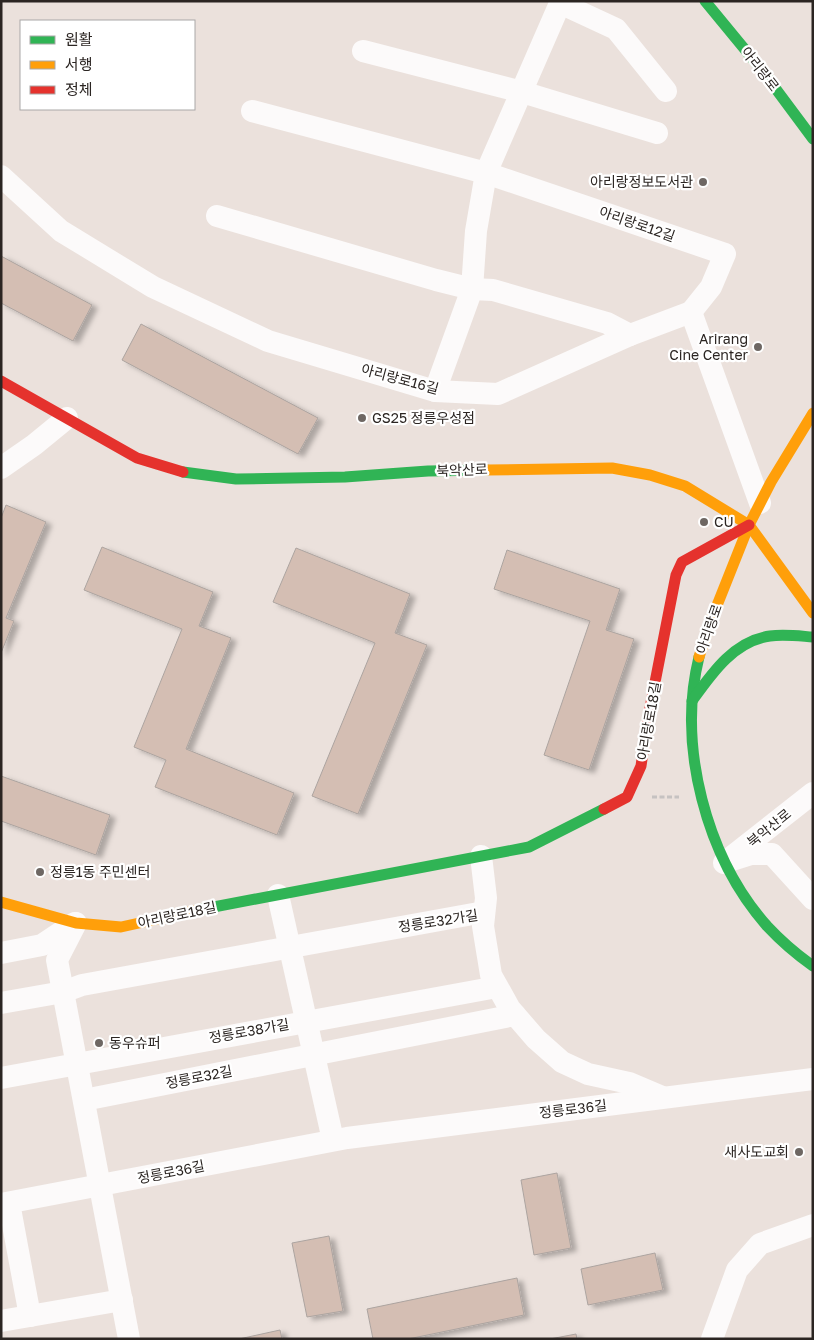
<svg xmlns="http://www.w3.org/2000/svg" width="814" height="1340" font-family="'Golos Text','Noto Sans KR',sans-serif">
<style>
.building{fill:#d4beb3;stroke:#aca4a0;filter:url(#shadow)}
.lines{fill:none;stroke-linecap:round;stroke-linejoin:round}
.path{stroke:#c6c2c1;stroke-width:3;stroke-dasharray:5 2.5;stroke-linecap:butt}
.street{stroke:#fcfafa;stroke-width:22}
.fast{stroke:#30b455;stroke-width:11}
.slow{stroke:#ff9f0a;stroke-width:11}
.jam{stroke:#e5322d;stroke-width:11}
.poi-dot{fill:#6e6763;stroke:#fff;stroke-width:2}
.labels{text-anchor:middle;stroke-width:4.5;stroke-linejoin:round;paint-order:stroke}
.street-label{font-size:14px;fill:#2b2522;stroke:#fff}
.poi-label{font-size:14px;fill:#2b2522;stroke:#fff;text-anchor:start}
</style>
<defs>
<filter id="shadow"><feDropShadow dx="5.5" dy="3" stdDeviation="2.5" flood-color="#0004"/></filter>
</defs>
<rect width="100%" height="100%" fill="#ebe1dc"/>
<g class="building">
<path d="M1,256L92,305L73,341L1,303Z"/>
<path d="M141,324L318,418L298,454L122,360Z"/>
<path d="M6,505L46,522L6,618L14,621L1,653V518Z"/>
<path d="M102,547L213,592L199,626L231,638L186,749L294,793L277,835L155,787L166,760L134,747L182,629L84,590Z"/>
<path d="M296,548L410,594L395,633L427,645L358,814L312,796L375,643L273,602Z"/>
<path d="M507,550L620,589L606,630L634,639L589,770L544,755L590,621L494,589Z"/>
<path d="M1,776L110,815L96,855L1,821Z"/>
<path d="M557,1173L571,1248L534,1255L521,1180Z"/>
<path d="M329,1236L343,1311L307,1317L292,1243Z"/>
<path d="M655,1253L663,1290L588,1305L581,1269Z"/>
<path d="M517,1278L524,1315L408,1339H373L367,1309Z"/>
<path d="M280,1330L282,1339H239Z"/>
<path d="M576,1334L577,1339H550Z"/>
</g>
<g class="lines">
<path class="path" d="M652,797H679"/>
<g class="street">
<path d="M560,3L616,29L666,91"/>
<path d="M363,51L522,92L657,133"/>
<path d="M252,111L486,173L725,254L711,287L691,312"/>
<path d="M1,176L61,231L153,287L268,341L435,391L498,394L630,335L691,312L760,503"/>
<path d="M217,216L436,280L472,289L493,290L607,323L630,335"/>
<path d="M435,391L472,289L476,231L486,173L561,1"/>
<path d="M1,468L34,445L67,418"/>
<path d="M481,856L486,898L483,926L491,975L510,1009L536,1039L562,1062L588,1074L629,1083L662,1097"/>
<path d="M732,860L751,854H772L813,899"/>
<path d="M724,863L813,793"/>
<path d="M278,895L333,1140"/>
<path d="M76,923L57,960L129,1339"/>
<path d="M1,953L42,945L75,923"/>
<path d="M1,1003L63,992L82,985L484,912"/>
<path d="M1,1078L497,987"/>
<path d="M84,1100L515,1015"/>
<path d="M9,1203L30,1316"/>
<path d="M1,1204L347,1138L813,1079"/>
<path d="M1,1321L122,1300"/>
<path d="M712,1339L737,1270L760,1244L813,1225"/>
</g>
<g class="fast">
<path d="M705,1L761,69L813,139"/>
<path d="M183,472L236,479L345,477L428,471L487,470"/>
<path d="M699,657C677,746 706,857 767,926C781,941 796,954 813,966"/>
<path d="M692,701C712,673 734,641 770,636C784,634 799,636 813,637"/>
<path d="M198,910L529,847L604,809"/>
</g>
<g class="slow">
<path d="M487,470L612,468L650,475L685,486L749,525L813,613"/>
<path d="M699,657L710,623L749,525L771,482L813,413"/>
<path d="M1,902L76,923L121,927L198,910"/>
</g>
<g class="jam">
<path d="M1,381L137,458L183,472"/>
<path d="M604,809L627,797L641,766L648,718L676,575L682,562L749,525"/>
</g>
</g>
<g class="poi-dot">
<circle cx="703" cy="182" r="5"/>
<circle cx="758" cy="347" r="5"/>
<circle cx="362" cy="418" r="5"/>
<circle cx="704" cy="522" r="5"/>
<circle cx="40" cy="872" r="5"/>
<circle cx="99" cy="1043" r="5"/>
<circle cx="799" cy="1152" r="5"/>
</g>
<g class="labels">
<g class="street-label">
<text transform="translate(760 69) rotate(52)" y="5">아리랑로</text>
<text transform="translate(637 224) rotate(19)" y="5">아리랑로12길</text>
<text transform="translate(400 379) rotate(15)" y="5">아리랑로16길</text>
<text transform="translate(462 470) rotate(-2)" y="5">북악산로</text>
<text transform="translate(709 629) rotate(-71)" y="5">아리랑로</text>
<text transform="translate(649 721) rotate(-80)" y="5">아리랑로18길</text>
<text transform="translate(769 828) rotate(-39)" y="5">북악산로</text>
<text transform="translate(177 915) rotate(-12)" y="5">아리랑로18길</text>
<text transform="translate(438 921) rotate(-9)" y="5">정릉로32가길</text>
<text transform="translate(249 1031) rotate(-10)" y="5">정릉로38가길</text>
<text transform="translate(199 1077) rotate(-11)" y="5">정릉로32길</text>
<text transform="translate(573 1109) rotate(-7)" y="5">정릉로36길</text>
<text transform="translate(171 1172) rotate(-11)" y="5">정릉로36길</text>
</g>
<g class="poi-label">
<text x="693" y="187" text-anchor="end">아리랑정보도서관</text>
<text x="748" y="344" text-anchor="end">Arirang<tspan x="748" dy="16">Cine Center</tspan></text>
<text x="372" y="423">GS25 정릉우성점</text>
<text x="714" y="527">CU</text>
<text x="50" y="877">정릉1동 주민센터</text>
<text x="109" y="1048">동우슈퍼</text>
<text x="789" y="1157" text-anchor="end">새사도교회</text>
</g>
</g>
<rect width="814" height="1340" fill="none" stroke="#2b2522" stroke-width="5"/>
<rect x="20" y="20" width="175" height="90" fill="#ffffff" stroke="#aaa8a7"/>
<rect x="30" y="36" width="25" height="8" fill="#30b455" stroke="#aaa8a7"/>
<text x="65" y="45" font-size="15" fill="#2b2522">원활</text>
<rect x="30" y="61" width="25" height="8" fill="#ff9f0a" stroke="#aaa8a7"/>
<text x="65" y="70" font-size="15" fill="#2b2522">서행</text>
<rect x="30" y="86" width="25" height="8" fill="#e5322d" stroke="#aaa8a7"/>
<text x="65" y="95" font-size="15" fill="#2b2522">정체</text>
</svg>
